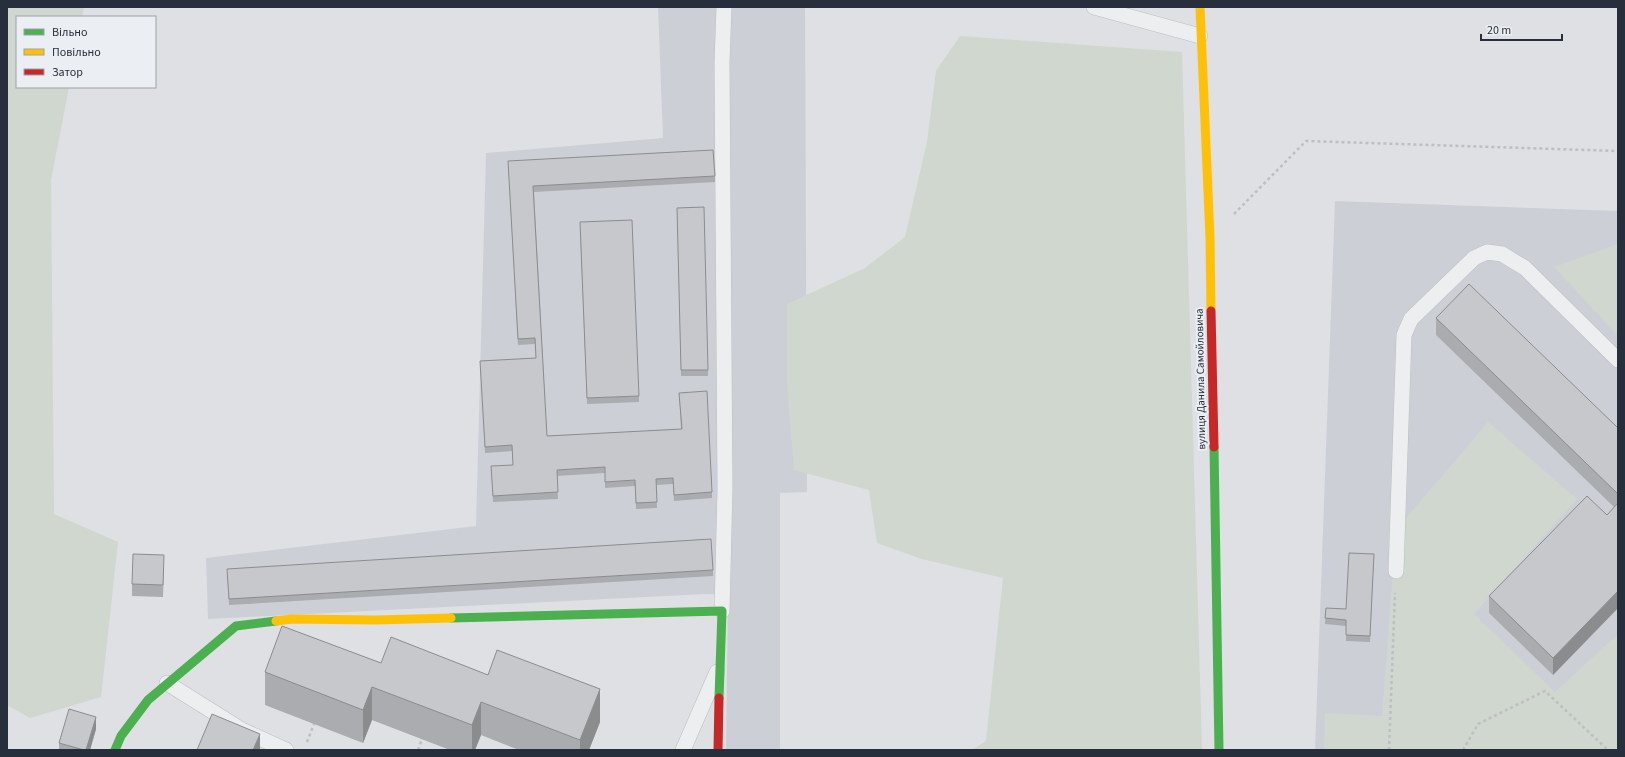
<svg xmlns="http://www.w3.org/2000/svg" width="1625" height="757" font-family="'Source Sans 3',sans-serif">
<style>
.built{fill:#ccd0d6}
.green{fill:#cfd7ce}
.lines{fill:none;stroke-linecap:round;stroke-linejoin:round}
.lane-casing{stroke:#bcbec1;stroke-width:16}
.path{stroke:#bdbfc3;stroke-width:2.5;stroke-dasharray:3 3;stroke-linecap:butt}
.lane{stroke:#edeef0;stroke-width:15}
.fast{stroke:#4caf50;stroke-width:9}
.slow{stroke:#ffc107;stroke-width:9}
.jam{stroke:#c62828;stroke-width:9}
.wall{fill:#aaacaf}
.shaded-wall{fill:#8b8c8e}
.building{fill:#c6c8cb;stroke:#8b8c8e}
.labels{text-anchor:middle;stroke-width:4;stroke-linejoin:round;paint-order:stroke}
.street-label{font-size:11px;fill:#262f3b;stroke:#ebeff3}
</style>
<rect width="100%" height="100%" fill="#dee0e3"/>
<g class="built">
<path d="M658,7H805L807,492L780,493V750H726L728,595L706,594L208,619L206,558L476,526L486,153L663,138Z"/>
<path d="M1335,201L1618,211V750H1315Z"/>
</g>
<g class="green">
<path d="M7,7H84L82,17H17V87H69L51,180L54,514L118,542L101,697L30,718L7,705Z"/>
<path d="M960,36L1182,52L1202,750H972L986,741L1003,578L922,559L877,543L869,490L794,470L787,386V304L865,268L905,237L927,142L936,71Z"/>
<path d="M1618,244V336L1554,267Z"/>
<path d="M1488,422L1577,499L1474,614L1555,692L1618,634V750H1324L1325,713L1382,716L1396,530Z"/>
</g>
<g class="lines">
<defs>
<g id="lane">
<path d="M1094,7L1200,36"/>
<path d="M1396,571L1404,335L1411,319L1474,258L1487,252L1502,254L1525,268L1618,360"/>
<path d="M722,611L725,488L722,63L724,7"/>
<path d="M167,683L242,730L286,750"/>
<path d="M683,750L717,672"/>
</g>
</defs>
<use href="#lane" class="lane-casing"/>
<g class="path">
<path d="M1234,214L1306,141L1618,151"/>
<path d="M307,742L314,724"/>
<path d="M418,750L422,739"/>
<path d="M1389,750L1395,593"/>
<path d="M1463,750L1478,724L1545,691L1608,750"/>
</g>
<use href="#lane" class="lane"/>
<g class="fast">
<path d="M1214,447L1219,750"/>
<path d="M451,618L722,611L719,698"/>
<path d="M115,750L121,736L148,700L236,626L276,621"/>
</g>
<g class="slow">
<path d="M1200,7L1210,238L1211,311"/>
<path d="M276,621L292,619L376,620L451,618"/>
</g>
<g class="jam">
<path d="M1211,311L1214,447"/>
<path d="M718,750L719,698"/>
</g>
</g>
<g class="wall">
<path d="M508,161L715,176V182L534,192L547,436L681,429L679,393L712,492V498L674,501L673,484L656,485L657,508L636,509L635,486L605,488V473L557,476L558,499L493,502L491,466L513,465L512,451L485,453L480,361L536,358L535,344L518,345Z"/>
<path d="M677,208L708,370V376H681Z"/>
<path d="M580,228L639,396V402L587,404Z"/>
<path d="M1436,318L1618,428V608L1553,675L1489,613V596L1607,515L1614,507L1436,335Z"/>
<path d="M1374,554L1370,642L1346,641V626L1325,624L1326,608L1346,609Z"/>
<path d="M164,566L163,597L132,596V584Z"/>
<path d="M227,569L713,570V576L229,605Z"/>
<path d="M381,663L600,722L589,750H519L481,735L475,750H450L372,720L363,743L265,705V672Z"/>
<path d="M96,729L90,750H59V743Z"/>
</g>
<g class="shaded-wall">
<path d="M1618,591V608L1553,675V658Z"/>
<path d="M372,687V720L363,743V710Z"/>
<path d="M600,689V722L589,750H580V740Z"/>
<path d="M481,702V735L475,750H472V725Z"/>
<path d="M96,717V729L90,750H86Z"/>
<path d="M260,734V750H253Z"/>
</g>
<g class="building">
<path d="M713,150L715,176L533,186L547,436L682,429L679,393L707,391L712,492L674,495L673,478L656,479L657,502L636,503L635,480L605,482V467L557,470L558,492L493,496L491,466L513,465L512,445L485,447L480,361L536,358L535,338L518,339L508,161Z"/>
<path d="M704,207L708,370H681L677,208Z"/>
<path d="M632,220L639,396L587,398L580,222Z"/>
<path d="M1469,284L1618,428V494L1436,318Z"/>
<path d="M1587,496L1607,515L1618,503V591L1553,658L1489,596Z"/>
<path d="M711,539L713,570L229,599L227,569Z"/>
<path d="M1349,553L1374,554L1370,636L1346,635V620L1325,618L1326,608L1346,609Z"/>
<path d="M133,554L164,555L163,585L132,584Z"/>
<path d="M282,626L381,663L391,637L488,675L497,650L600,689L580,740L481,702L472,725L372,687L363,710L265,672Z"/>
<path d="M69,709L96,717L86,750H84L59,743Z"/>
<path d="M212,714L260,734L253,750H197Z"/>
</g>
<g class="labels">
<g class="street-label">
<text transform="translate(1200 379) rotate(-91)" y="4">вулиця Данила Самойловича</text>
</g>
</g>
<rect width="1625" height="757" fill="none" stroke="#262f3b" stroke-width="16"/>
<rect x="16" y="16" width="140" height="72" fill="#ebeff3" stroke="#9ca2a9"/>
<rect x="24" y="29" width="20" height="6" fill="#4caf50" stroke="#9ca2a9"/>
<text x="52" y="36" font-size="12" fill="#262f3b">Вільно</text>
<rect x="24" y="49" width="20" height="6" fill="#ffc107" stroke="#9ca2a9"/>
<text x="52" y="56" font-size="12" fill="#262f3b">Повільно</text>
<rect x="24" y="69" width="20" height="6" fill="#c62828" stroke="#9ca2a9"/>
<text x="52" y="76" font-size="12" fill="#262f3b">Затор</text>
<path d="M1481 34v6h81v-6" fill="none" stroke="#262f3b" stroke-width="2"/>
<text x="1487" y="34" font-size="12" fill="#262f3b" stroke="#ebeff3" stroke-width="3" paint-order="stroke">20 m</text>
</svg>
